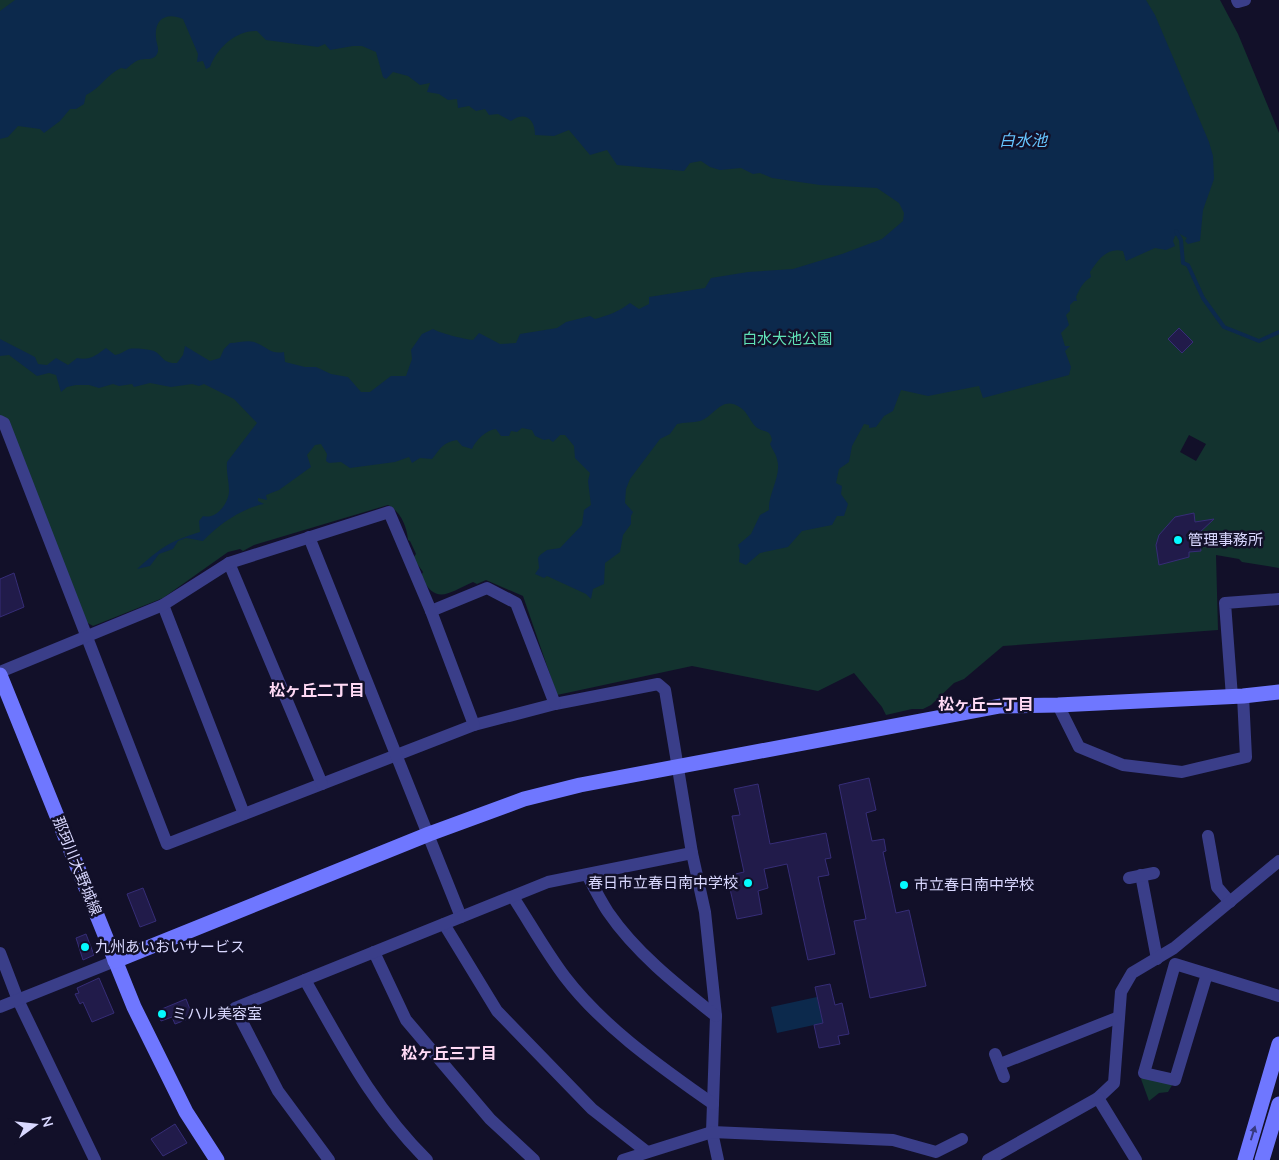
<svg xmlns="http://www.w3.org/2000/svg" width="1279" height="1160" font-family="Mulish,'Noto Sans JP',sans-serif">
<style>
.green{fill:#13332f;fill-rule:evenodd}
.water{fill:#0c294c}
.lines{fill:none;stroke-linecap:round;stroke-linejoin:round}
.stream{stroke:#0c294c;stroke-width:4}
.building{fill:#211b4a;stroke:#362d77}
.street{stroke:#3a3e89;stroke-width:12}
.secondary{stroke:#6f77ff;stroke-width:15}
.oneway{fill:#37397f}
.poi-dot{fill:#04fbff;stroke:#121029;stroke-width:2}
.labels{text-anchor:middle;stroke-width:5;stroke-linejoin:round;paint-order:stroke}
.park-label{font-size:15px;fill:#60e2b7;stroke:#121029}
.poi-label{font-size:15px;fill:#d9d8ff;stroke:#121029;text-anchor:start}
.street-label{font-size:15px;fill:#d9d8ff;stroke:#121029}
.water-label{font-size:16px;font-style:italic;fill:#66c5ff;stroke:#121029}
.neighbourhood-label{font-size:16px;font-weight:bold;fill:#ffdaf5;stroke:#121029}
</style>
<rect width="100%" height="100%" fill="#121029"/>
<g class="green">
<path d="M0,0H1220L1238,34L1279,133V568L1242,562L1239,559L1216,555L1218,630L1003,646L964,679L954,683L931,705L923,709H912L886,715L882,707L854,673L818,691L692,666L557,695L523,596L486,580L477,584L473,582C448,593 436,606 421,576L423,572L413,558L416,554L410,541L408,540C407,526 400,511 388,505L254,545L243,551L240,549L228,552L163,598L93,626L86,622L0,417ZM1189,435L1206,444L1196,461L1180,452Z"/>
<path d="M1144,1073L1175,1080L1168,1092L1159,1093L1149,1101L1141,1079Z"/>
</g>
<g class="water">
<path d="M15,0H1146L1155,15L1209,142L1213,156L1214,179L1203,210L1200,241L1188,244L1185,241L1187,238L1180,234L1175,236L1173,241L1175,246L1166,250L1155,248L1126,261L1123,251C1107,247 1098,260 1090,272L1091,277C1083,282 1080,288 1076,297L1077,301H1074L1070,305V311L1066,315L1069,325L1061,333L1065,346H1070L1065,351L1071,367L1069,375L983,398L979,386L928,396L901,390L893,411L884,416L876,427L869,428V425L864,424L852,446L849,462L839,469L836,483L842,486L841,494L848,504L844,516H837L832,525L802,531L788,547L760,553L746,565L739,562L740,551L738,545L751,534L760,515L769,510C768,493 782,476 777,459C776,454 772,449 770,444L772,440C770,428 763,433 756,427C750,421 748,413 741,408C722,394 715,416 700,421C693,423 684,422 677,424L670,434L660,439L630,479L626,489L625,503L633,512L631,516V524L623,535L620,552L605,563L604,584L593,589L591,599L586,594L547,576L544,578L535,574L539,568L538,558L540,555L547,550L560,548L582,525L584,510L591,505L588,481L590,473L575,458L574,446L565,435H560L553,442L549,439L544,440L535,436L532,430L522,428L517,432L511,431L509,436H501L496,429C486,430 476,440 472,449L462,446L457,440C443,442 440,449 432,459L420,458L412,463L409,457L395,462L350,468L341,462L329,463L326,461L327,454L321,444L315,445L307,455L311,467L279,490L266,495L267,500L258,498V501L264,504C242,508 218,525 203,541L186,538L178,541L173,549L159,554L150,566L137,569C162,547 168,542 200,532L199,521L203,516C216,520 229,503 229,491C229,481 226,472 227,462L257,423L234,399L204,384L199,386L192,384L171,387L150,383L134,387L132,384L119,386L113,384L99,388L89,385H76L67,387L61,392L56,375L49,373L37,376L9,355L0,356V339L35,357L38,364L47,365L56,358L68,365L77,358C89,361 97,355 106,348L115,355C121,354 124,351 129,349C134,348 145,349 150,350C163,352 160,364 177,363L183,355L185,346L210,361L220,358L224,349L230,343C238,343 247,340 254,342C266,346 271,355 284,352L285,362L305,367H316L331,374L348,377L361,392H370L391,376H406L412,359L411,350L422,334L433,329C439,333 464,339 473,340L479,333L500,344L516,343L520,334L557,328L566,322L590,316L595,319C607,316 620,311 630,303L639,309L649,304V297L705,288L711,278L748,272L793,269L842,254L882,239L903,221L904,213L899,203L877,188L820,185L772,178L760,173L753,174L741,168L720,170L710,167L701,161L690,163L684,171L617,165L607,150L590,155L569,130L554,136L535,135C535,119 525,111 511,121L498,114L489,115L485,109L476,111L469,106L458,108L457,99L448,100L439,94L427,92L430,83L420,85L408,76L393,72L386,79L383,77L376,52L362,46H353L330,50L325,44L318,47L266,40L257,31C236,30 217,48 210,67L206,69L203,61L197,62L198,54L183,19C166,12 154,19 156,38C156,43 160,49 157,54C154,61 145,58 139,60C135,61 130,66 126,69L121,68C107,74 100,89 86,95L84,104L76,109H70L60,121L44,133L40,129L18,126L8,137L0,139V11Z"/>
<path d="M817,997L823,1023L777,1033L771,1007Z"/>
</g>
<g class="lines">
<path class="stream" d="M1176,231L1181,240L1183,263L1188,265L1203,298L1224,327L1259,341L1279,332"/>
</g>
<g class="building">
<path d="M1179,328L1193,342L1182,353L1168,339Z"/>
<path d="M1194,513L1195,522L1214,519L1198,534L1201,551L1189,552V557L1159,565L1156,545L1159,535L1175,517Z"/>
<path d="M14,573L24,607L0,617V579Z"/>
<path d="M869,778L876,810L866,813L872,841L884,839L886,851L883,852L896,913L909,910L926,986L870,998L854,921L866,919L839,785Z"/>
<path d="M758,784L770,844L826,833L831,858L825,859L829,875L818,877L835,954L808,960L787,864L764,869L768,888L758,891L762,914L737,919L727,876L744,872L732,816L740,815L734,789Z"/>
<path d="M143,888L156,921L140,927L127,894Z"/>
<path d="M86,934L94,955L83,960L76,938Z"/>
<path d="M99,978L114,1013L92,1022L83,1002L80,1004L75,994L79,993L77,988Z"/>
<path d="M830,984L835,1005L842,1003L849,1034L838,1036L840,1044L819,1048L814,1025L823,1023L815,987Z"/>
<path d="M186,999L193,1017L175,1024L172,1017L161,1021L157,1011Z"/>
<path d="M175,1124L187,1143L163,1156L151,1139Z"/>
</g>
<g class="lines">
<g class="street">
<path d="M1237,0L1238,2L1245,0"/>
<path d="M0,421L4,423L167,844L474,725L555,704L658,684L665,690L692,853L705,912L716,1016L712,1132L718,1160"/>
<path d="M309,537L461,917"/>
<path d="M229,563L322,784"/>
<path d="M163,605L244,814"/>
<path d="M431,611L487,588L516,603L555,704"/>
<path d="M0,672L163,605L229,563L389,512L431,611L474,725"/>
<path d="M1232,697L1225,603L1279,599"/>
<path d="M1058,705L1079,747L1123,765L1182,772L1246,757L1243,696"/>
<path d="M1208,836L1217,887L1230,902"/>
<path d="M587,875C594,887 600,900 608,912C636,953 677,985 716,1016"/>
<path d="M1141,875L1157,959"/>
<path d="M1129,878L1154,873"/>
<path d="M513,897C530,923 546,952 565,977C604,1028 661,1067 713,1104"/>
<path d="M444,924L497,1011L592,1109L647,1152"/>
<path d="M374,952L406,1020L490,1119L534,1160"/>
<path d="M0,953L18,1000L95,1160"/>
<path d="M1207,974L1175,1080L1144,1073L1175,964L1279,996"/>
<path d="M305,980C342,1045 373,1107 427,1160"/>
<path d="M0,1007L115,961"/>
<path d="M995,1054L1004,1077"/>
<path d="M1000,1064L1119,1017"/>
<path d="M1098,1098L1114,1083L1121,992L1132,973L1174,948L1279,861"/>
<path d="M329,1160L278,1091L235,1008L548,882L692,853"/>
<path d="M623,1160L712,1132L893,1140L936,1152L962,1139"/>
<path d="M988,1160L1098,1098L1136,1160"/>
</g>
<g class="secondary">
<path d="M0,675L134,1007L186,1112L217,1160"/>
<path d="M115,961L429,834L524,799L580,785L1000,706L1058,705L1243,696L1279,692"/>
<path d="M1245,1160L1279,1044"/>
<path d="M1262,1160L1279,1104"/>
</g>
</g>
<defs><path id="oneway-solid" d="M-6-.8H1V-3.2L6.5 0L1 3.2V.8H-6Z" transform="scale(1.25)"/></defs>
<use class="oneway" href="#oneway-solid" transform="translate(1253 1133) rotate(-73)"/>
<g class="poi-dot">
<circle cx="1178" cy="540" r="5"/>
<circle cx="748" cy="883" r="5"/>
<circle cx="904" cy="885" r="5"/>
<circle cx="85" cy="947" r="5"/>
<circle cx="162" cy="1014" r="5"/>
</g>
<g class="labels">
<g class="park-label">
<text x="787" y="344">白水大池公園</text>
</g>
<g class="poi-label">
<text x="1188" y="545">管理事務所</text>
<text x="738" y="888" text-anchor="end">春日市立春日南中学校</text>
<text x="914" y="890">市立春日南中学校</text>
<text x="95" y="952">九州あいおいサービス</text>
<text x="172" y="1019">ミハル美容室</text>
</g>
<g class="street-label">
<text transform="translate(77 866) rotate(68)" y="5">那珂川大野城線</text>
</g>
<g class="water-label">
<text x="1023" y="146">白水池</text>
</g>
<g class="neighbourhood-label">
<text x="317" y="696">松ヶ丘二丁目</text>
<text x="986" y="710">松ヶ丘一丁目</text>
<text x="449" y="1059">松ヶ丘三丁目</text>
</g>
</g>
<g transform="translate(35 1125) rotate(75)" stroke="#121029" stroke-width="4" paint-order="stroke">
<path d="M0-4L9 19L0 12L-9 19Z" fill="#d9d8ff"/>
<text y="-8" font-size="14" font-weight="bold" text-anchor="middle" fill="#d9d8ff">N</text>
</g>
</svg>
